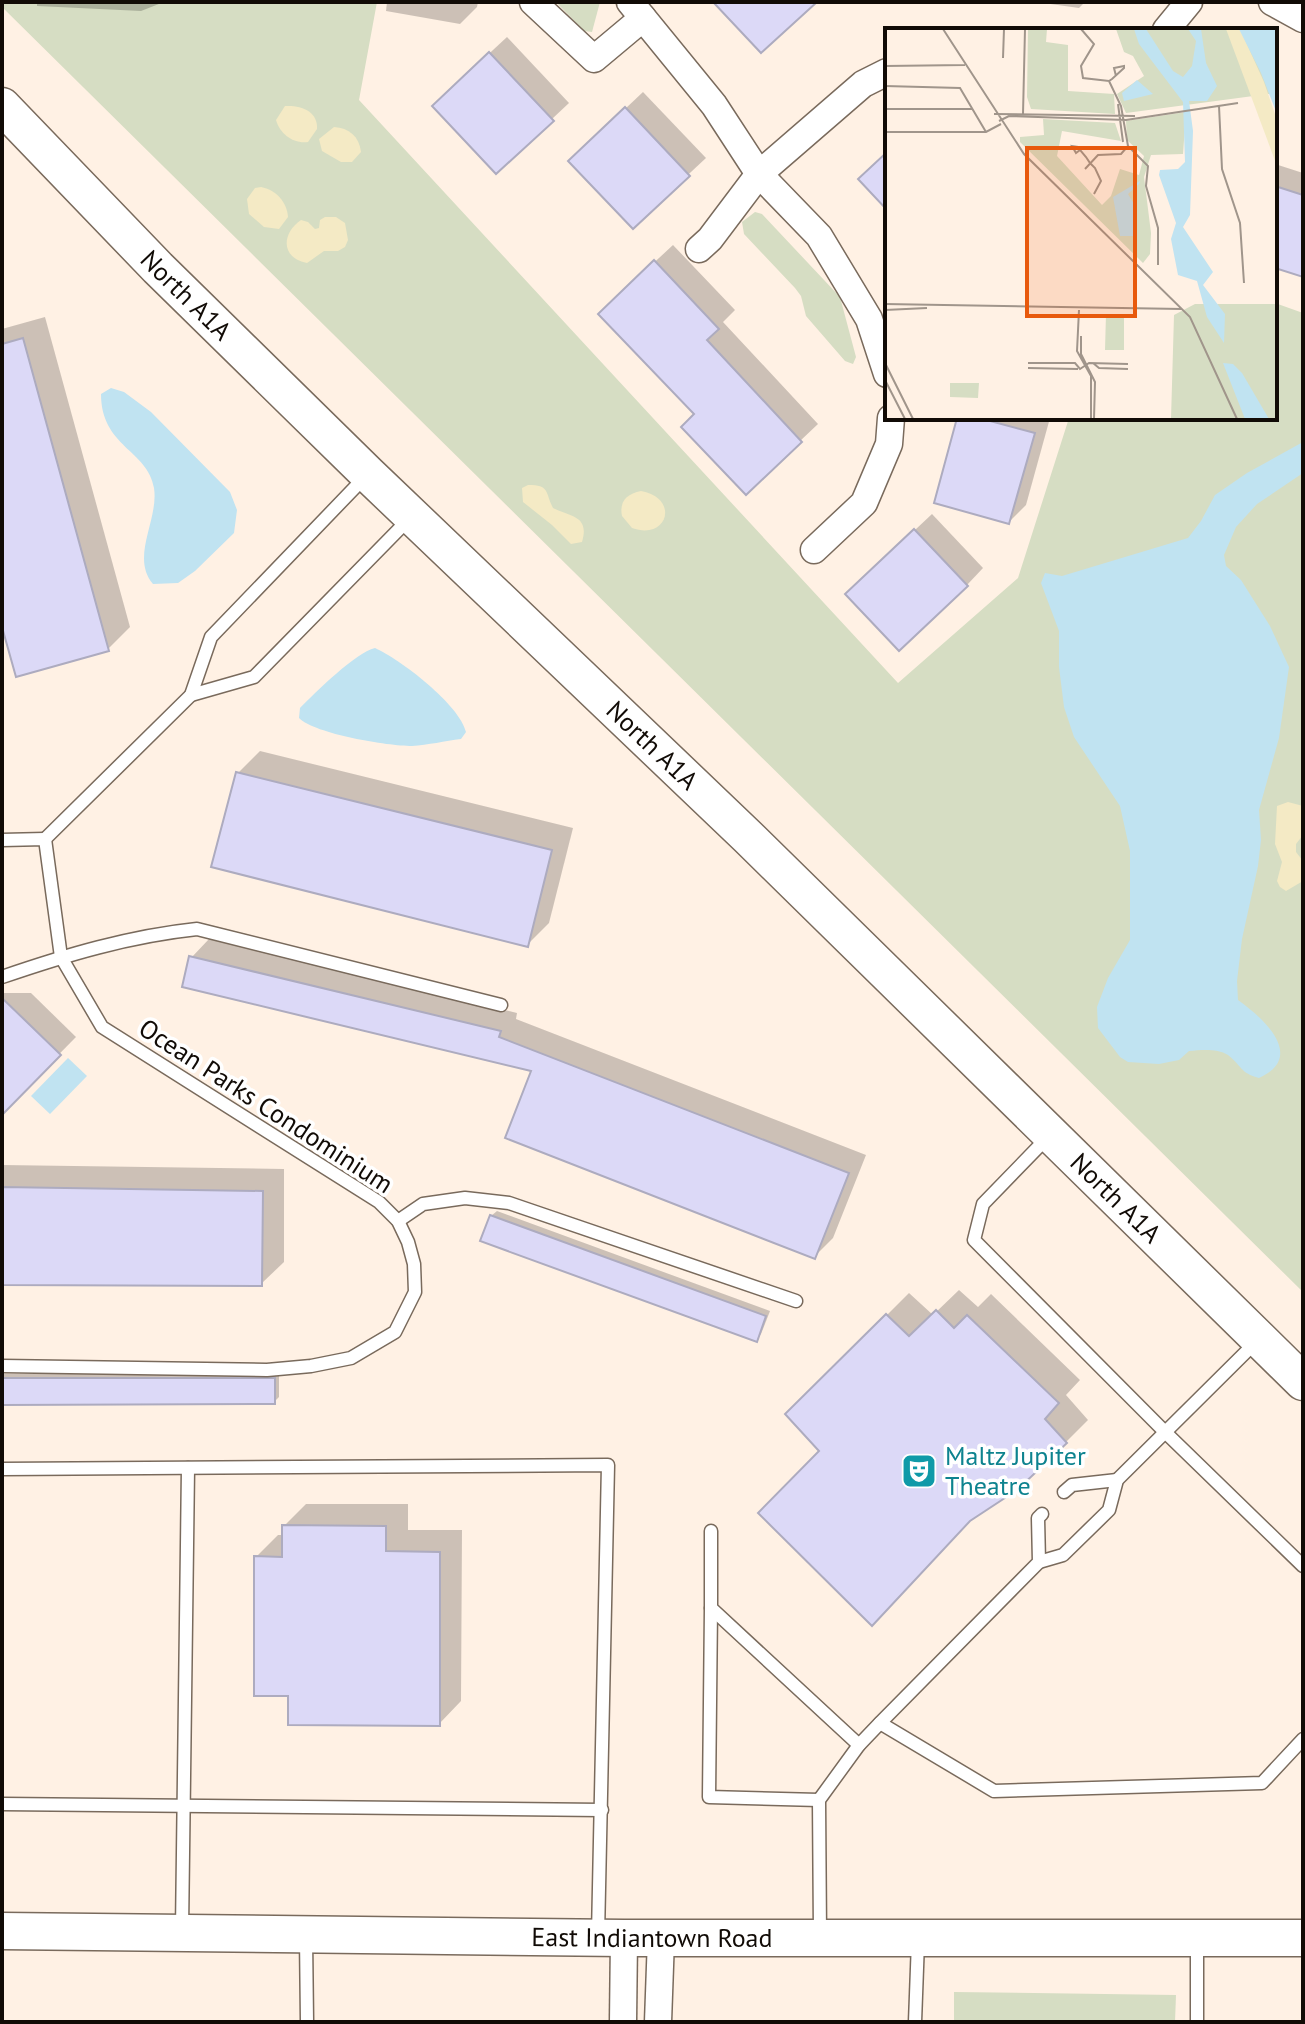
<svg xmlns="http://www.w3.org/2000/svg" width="1305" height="2024" font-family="'PT Sans',sans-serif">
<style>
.green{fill:#d6ddc3}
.sand{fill:#f4eac5}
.water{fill:#c0e3f1}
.shadow{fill:#0003}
.building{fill:#dcd9f7;stroke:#adabbf;stroke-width:2}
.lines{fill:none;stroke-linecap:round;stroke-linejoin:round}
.lane-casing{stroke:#796a5c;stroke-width:15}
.street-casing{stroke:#796a5c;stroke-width:29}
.secondary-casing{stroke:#796a5c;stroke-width:39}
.lane{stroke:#fff;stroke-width:12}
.street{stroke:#fff;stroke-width:26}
.secondary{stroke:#fff;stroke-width:36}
.labels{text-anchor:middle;stroke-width:7;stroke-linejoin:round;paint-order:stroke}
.street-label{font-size:26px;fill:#110b06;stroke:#fff}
.culture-label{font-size:26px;fill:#0d838f;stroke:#fff;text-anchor:start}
.inset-road{fill:none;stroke:#a0958b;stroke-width:2}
.view{fill:#e8590c;fill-opacity:0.15;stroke:#e8590c;stroke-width:4}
.inset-edge{fill:none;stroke:#110b06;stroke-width:4}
</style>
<rect width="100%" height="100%" fill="#fff1e4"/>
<g class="green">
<path d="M2,2H377L359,100L898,683L1018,578L1069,418H1275V303L1303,313V1292L2,7Z"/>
<path d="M556,2H600L592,32L584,31Z"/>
<path d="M755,212L762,214L840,297L856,357L853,364L845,361L806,316L801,296L795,288L744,234L742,222Z"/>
<path d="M954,1992L1176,1995L1175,2022H954Z"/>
</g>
<g class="sand">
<path d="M285,106C301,105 318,111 317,129L308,142C293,144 280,134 276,120Z"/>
<path d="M334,127C349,128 359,136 361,152L352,162H341L322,151L319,139Z"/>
<path d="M261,187C276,190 287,202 288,217L279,229L264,227L249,214L247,199L255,188Z"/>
<path d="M325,217H336L345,223L348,240L345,247L338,251H324L307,263C281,258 281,234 301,220L308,222L315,229L319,228L320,220Z"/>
<path d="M528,485C550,485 545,492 553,508C570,517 590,515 582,542L571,544L552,525L523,502L522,488Z"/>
<path d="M641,491C680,498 668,541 632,528L622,516C619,501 627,494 641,491Z"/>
<path d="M1288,802L1303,806V835L1296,844V852L1303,861V881L1286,891L1280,887L1277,881L1282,862L1275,844L1277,806Z"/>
</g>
<g class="water">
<path d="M111,388L124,392L151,412L230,492L237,510L234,533L195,571L178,583L153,584C130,557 159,520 154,488C148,450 101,447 101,394Z"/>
<path d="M1303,442V473L1257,504L1236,527L1224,555L1226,566L1241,580L1270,626L1289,667L1279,738L1259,810L1261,840L1258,866L1242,939L1237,981L1238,1000C1266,1020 1305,1057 1259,1078C1240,1073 1242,1066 1228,1055C1217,1048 1201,1050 1189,1051L1179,1060L1159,1064L1128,1062L1120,1057L1098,1028L1097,1007L1108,978L1130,940V851L1120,806L1074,737L1064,707L1059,667V631L1041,583L1045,573L1062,576L1188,538L1201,521L1215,495L1247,473Z"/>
<path d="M375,648C400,659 460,705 466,732L461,739C445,741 428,745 412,746C388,746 315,734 299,718L300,708C316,692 355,653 375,648Z"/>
<path d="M68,1058L87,1076L50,1114L31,1096Z"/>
</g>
<g class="shadow">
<path d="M37,2H164L141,11L37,6Z"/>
<path d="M387,2H478L477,7L460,24L386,11Z"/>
<path d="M1036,2H1085L1079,8Z"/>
<path d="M507,37L569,103L552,119L451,89Z"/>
<path d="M643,92L706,158L633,226L588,144Z"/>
<path d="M1275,164L1303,173V275L1275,266Z"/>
<path d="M673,245L735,310L723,322L818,424L746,492L617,297Z"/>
<path d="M45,317L130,627L108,649L2,620V329Z"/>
<path d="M960,418H1050L1026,505L1009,522Z"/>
<path d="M932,514L983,568L967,585L865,577Z"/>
<path d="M260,751L573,828L549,923L527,945L238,773Z"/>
<path d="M209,939L517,1013L516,1019L866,1155L833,1238L815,1256L534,1070L191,958Z"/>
<path d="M2,993H31L76,1037L12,1102L2,1092Z"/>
<path d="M2,1165L284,1169V1262L261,1284L2,1283Z"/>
<path d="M497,1211L770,1311L761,1334L756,1340L491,1216Z"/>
<path d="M959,1290L978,1307L991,1294L1080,1380L1066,1395L1088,1420L1066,1442L821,1451L788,1414L909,1293L933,1315Z"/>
<path d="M2,1374H279V1397L274,1402L2,1403Z"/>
<path d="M306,1504H408V1530H462L461,1701L439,1724L290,1694L256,1557L278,1535H284V1526Z"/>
</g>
<g class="building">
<path d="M713,2H817L761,53Z"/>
<path d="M489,52L554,121L496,174L432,106Z"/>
<path d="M625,107L690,176L633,229L568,161Z"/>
<path d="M887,152V210L858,179Z"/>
<path d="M1275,186L1303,195V277L1275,268Z"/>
<path d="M654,260L719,329L707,340L802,442L746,495L681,427L694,414L598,314Z"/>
<path d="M23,338L109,651L16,677L2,627V344Z"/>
<path d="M957,418H979L1035,433L1009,524L934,503Z"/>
<path d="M914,529L968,586L899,651L845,594Z"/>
<path d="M236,772L552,850L528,947L211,867Z"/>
<path d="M189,956L501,1031L499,1037L849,1173L815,1259L505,1138L531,1071L182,987Z"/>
<path d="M2,998L61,1055L2,1115Z"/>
<path d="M2,1187L263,1191L262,1286L2,1285Z"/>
<path d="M490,1215L766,1316L757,1342L480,1241Z"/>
<path d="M936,1310L954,1328L967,1315L1059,1403L1045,1419L1067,1443L1017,1490L970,1521L872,1626L758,1513L819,1451L785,1414L886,1314L909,1336Z"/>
<path d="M2,1378H275V1404L2,1405Z"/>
<path d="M282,1525L386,1526V1551L440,1552V1726L288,1725V1696H254V1556L282,1557Z"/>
</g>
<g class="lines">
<defs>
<g id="lane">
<path d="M191,695L254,677L410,518"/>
<path d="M45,839L191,695L211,637L365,477"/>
<path d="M2,840L45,839L61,957L102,1027L379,1202L398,1221L408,1242L414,1264L415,1292L395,1332L351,1358L311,1366L267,1370L2,1366"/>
<path d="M2,977C66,955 130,936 197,929L501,1005"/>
<path d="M1048,1137L983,1204L974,1240L1165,1432L1303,1566"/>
<path d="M398,1221L423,1204L465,1198L509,1203L796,1301"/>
<path d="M2,1469L608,1465L598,1935"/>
<path d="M1064,1492L1072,1485L1117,1480"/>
<path d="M711,1531V1608L859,1745"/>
<path d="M1039,1562L1063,1555L1109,1510L1117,1480L1256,1342"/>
<path d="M711,1608L709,1797L819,1800"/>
<path d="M880,1723L994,1791L1262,1783L1303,1739"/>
<path d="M2,1804L602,1810"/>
<path d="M182,1930L188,1468"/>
<path d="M820,1935L819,1800L859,1745L880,1723L1039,1562L1038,1518L1042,1514"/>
<path d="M306,1937L307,2022"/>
<path d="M1197,1941V2022"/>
<path d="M915,2022L918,1941"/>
</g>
<g id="street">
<path d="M533,2L594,59L643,18"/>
<path d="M630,2L714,105L759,174L819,236L869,319L887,374"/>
<path d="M1272,2L1303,19"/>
<path d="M1166,30L1189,2"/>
<path d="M699,249L710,239L759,174L863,84L887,72"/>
<path d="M814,550L864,503L889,444L891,418"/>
<path d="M623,2022L624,1938"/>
<path d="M658,2022L661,1938"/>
</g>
<g id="secondary">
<path id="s1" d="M2,106L158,268L368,474L748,837L1303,1382"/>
<path id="s2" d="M2,1931L624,1938H1303"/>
</g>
</defs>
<use href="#lane" class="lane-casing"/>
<use href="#street" class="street-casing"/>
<use href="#secondary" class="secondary-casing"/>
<use href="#lane" class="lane"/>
<use href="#street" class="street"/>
<use href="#secondary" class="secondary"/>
</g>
<defs>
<symbol id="theatre-square" viewBox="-11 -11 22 22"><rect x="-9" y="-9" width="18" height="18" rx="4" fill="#0f9aa8" stroke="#fff"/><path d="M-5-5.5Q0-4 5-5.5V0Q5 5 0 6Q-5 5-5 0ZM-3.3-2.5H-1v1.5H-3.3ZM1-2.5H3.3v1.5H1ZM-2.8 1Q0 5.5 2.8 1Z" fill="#fff"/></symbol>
</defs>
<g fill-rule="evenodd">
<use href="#theatre-square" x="899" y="1451" width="40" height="40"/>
</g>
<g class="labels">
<g class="street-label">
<text dy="9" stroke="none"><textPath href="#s1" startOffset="264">North A1A</textPath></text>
<text dy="9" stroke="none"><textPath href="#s1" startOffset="912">North A1A</textPath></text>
<text transform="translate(266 1106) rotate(33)" y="9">Ocean Parks Condominium</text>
<text dy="9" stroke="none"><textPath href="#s1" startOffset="1560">North A1A</textPath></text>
<text dy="9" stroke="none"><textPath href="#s2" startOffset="650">East Indiantown Road</textPath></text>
</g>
<g class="culture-label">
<text x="945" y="1465">Maltz Jupiter<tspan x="945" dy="30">Theatre</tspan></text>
</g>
</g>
<g transform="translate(885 28)">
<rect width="392" height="392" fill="#fff1e4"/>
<path d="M143,1H162L161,14L183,17V63L229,66L230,86L146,81L142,69ZM231,1H366L390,65L241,85L232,66L259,48L248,28L239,24ZM301,84L298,126L266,127L259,149L266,205L265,226L258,235L135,114V109L159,107L158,91L230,95L236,113L177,103L172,128L217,177L226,168L235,141L254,147L259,128L242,112L241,93ZM310,276H392V391H286L289,287ZM221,286H239V322H220ZM65,355H94L93,370L65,369Z" fill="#d6ddc3"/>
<path d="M341,1H355L379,54L392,92V138Z" fill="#f4eac5"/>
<path d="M249,1H261L288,43L298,49L307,38L311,13L303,1H316L321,35L332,58L322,73H304L308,103L305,187L298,199L328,244L318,257L340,286L339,315L322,289L312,253L293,247L286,211L291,195L274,147L275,142L293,141L300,134L298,74L254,16ZM354,1H392V86L376,45ZM252,52L268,66L239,73L237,65ZM255,153L254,156L243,166L249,176L248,208H235L228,169ZM338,335L348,336L357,345L384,391H360Z" fill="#c0e3f1"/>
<path class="inset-road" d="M58,1L139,126L305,289L352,391M196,1L209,16L196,38L198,50L224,53L227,51L239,40V38L229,40L231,48M118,30L119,1M0,38L80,37M224,53L236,78L243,118L263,138L261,158L273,200V237M0,58L75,60L101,104M233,76L238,114M334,78L337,141L355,195L359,255M0,81H88M109,86L250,88M138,86L140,1M114,93L124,88L241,92L353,75M0,104H101L116,96M195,122L191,125L187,118L193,119L195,122L201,129L205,135L210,140L216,153L209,166M200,141L213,127L236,126L243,118M0,276L297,281M0,282L42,280M194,282L192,323L206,348V391M196,308V326L210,354L209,391M0,335L28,391M143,335H190L195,341L204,335L243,336M208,335L214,340L243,341M143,340L193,341M0,352L20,391"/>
<path class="view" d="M142,120H250V288H142Z"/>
<rect width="392" height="392" class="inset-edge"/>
</g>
<rect width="1305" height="2024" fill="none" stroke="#110b06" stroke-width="8"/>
</svg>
